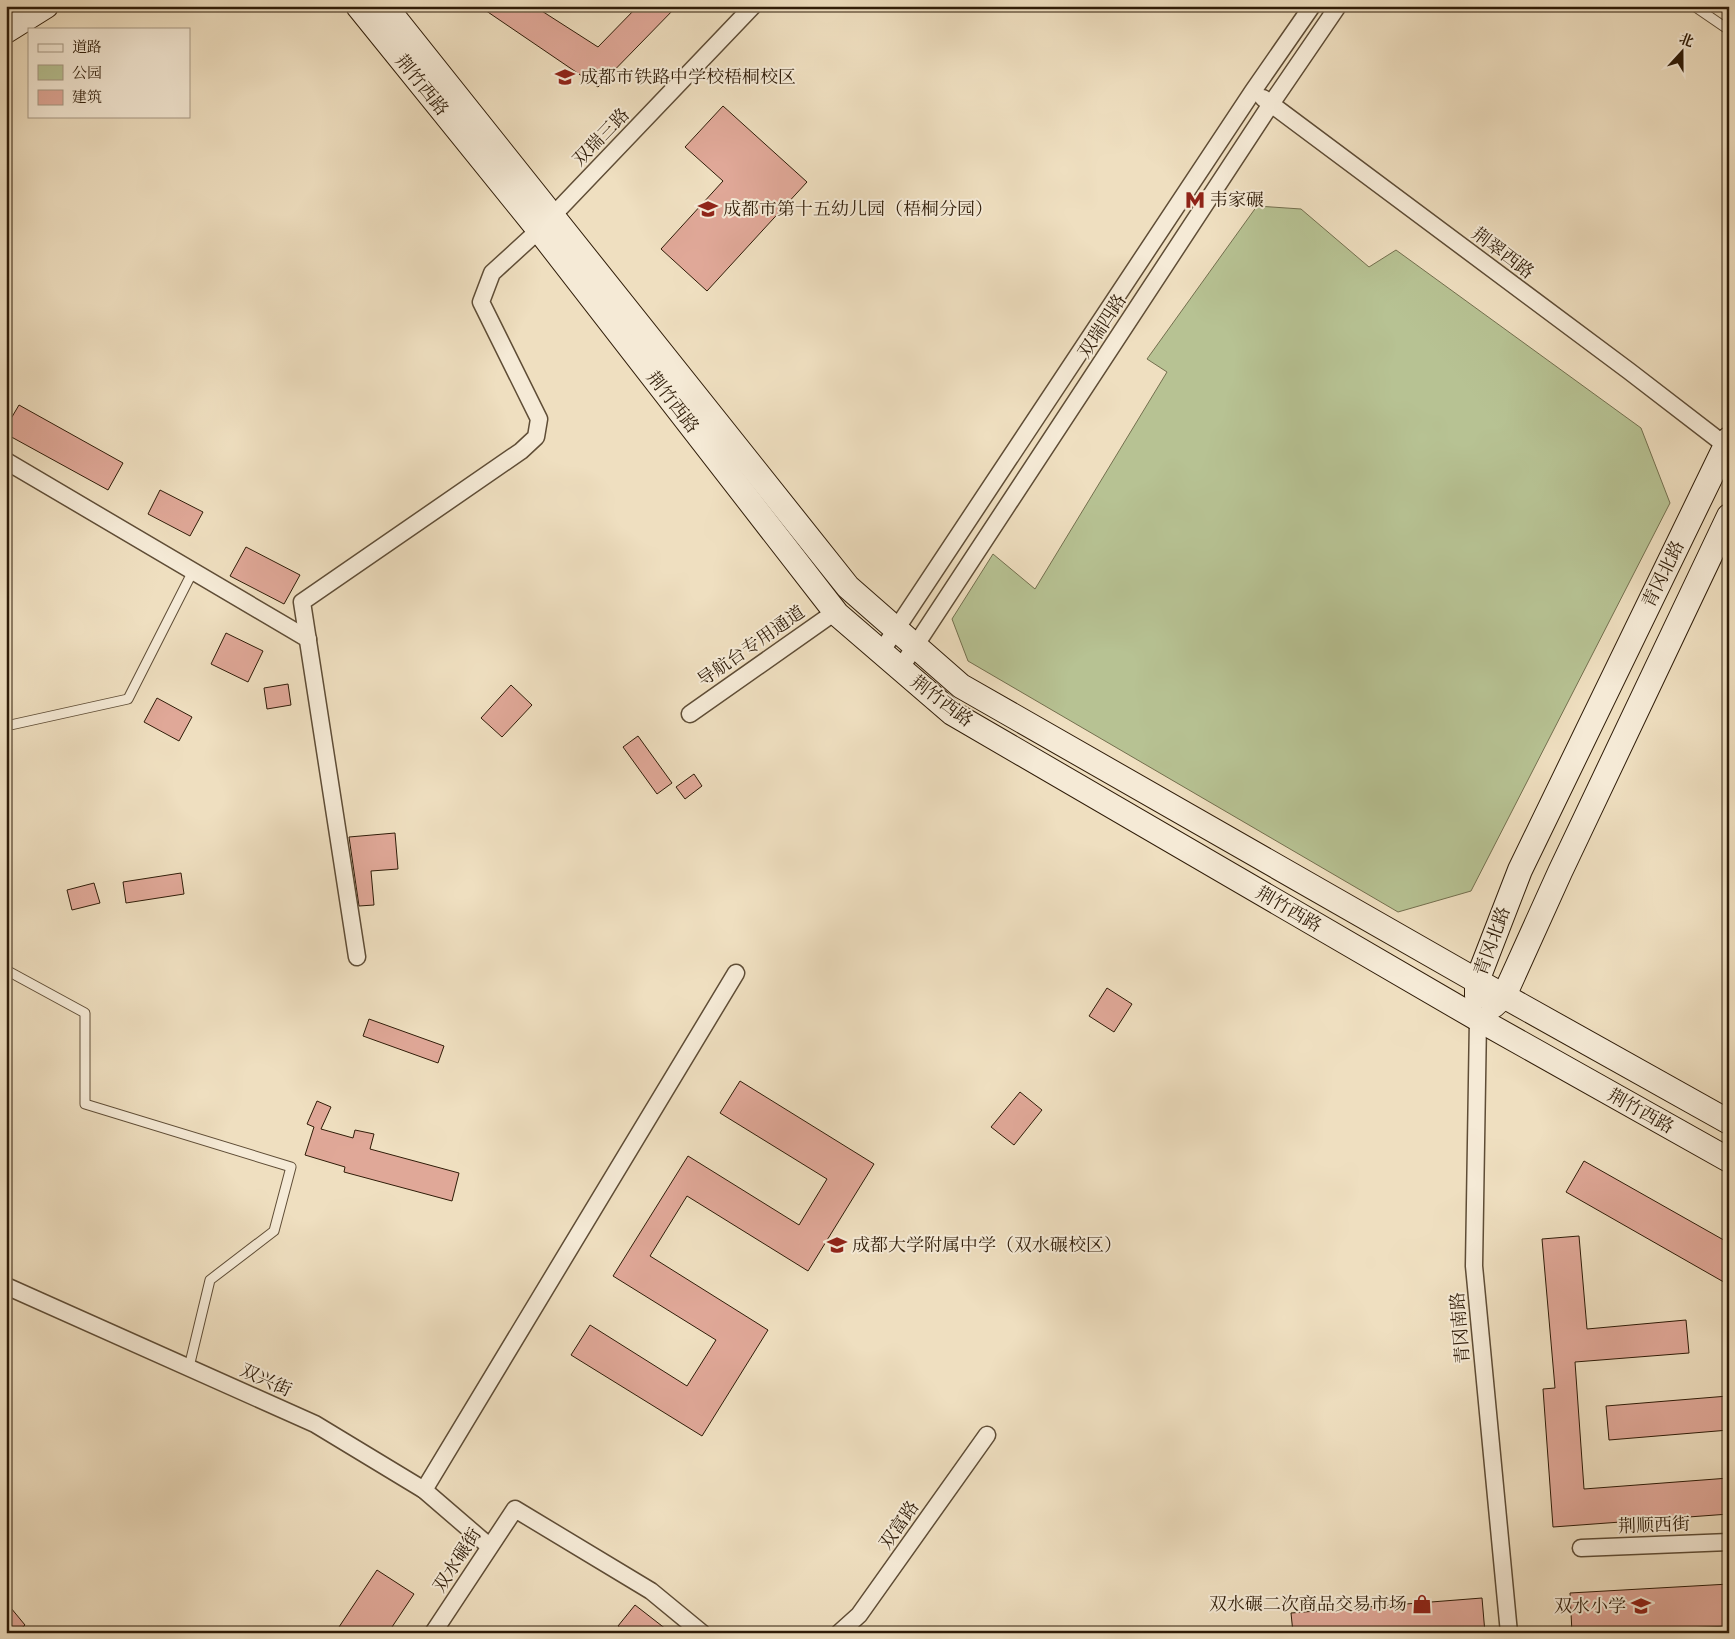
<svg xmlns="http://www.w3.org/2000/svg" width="1735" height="1639" font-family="'IM FELL Great Primer','Noto Serif SC',serif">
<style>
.green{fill:#b7c293;stroke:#736f4e}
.building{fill:#e0a898;stroke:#2f1c08}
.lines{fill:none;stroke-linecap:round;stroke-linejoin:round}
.lane-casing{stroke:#5f4d36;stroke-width:11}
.street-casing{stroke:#5f4d36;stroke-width:19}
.secondary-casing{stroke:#2f1c08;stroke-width:26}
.lane{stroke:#f5ead6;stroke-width:9}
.street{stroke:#f5ead6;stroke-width:16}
.secondary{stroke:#f5ead6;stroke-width:24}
.labels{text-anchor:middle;stroke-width:4;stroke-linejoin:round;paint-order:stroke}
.poi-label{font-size:18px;fill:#2f1c08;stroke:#f5ead6;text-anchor:start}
.street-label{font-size:18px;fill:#2f1c08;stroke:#f5ead6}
</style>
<rect width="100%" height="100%" fill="#efdfc0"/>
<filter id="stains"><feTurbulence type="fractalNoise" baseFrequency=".004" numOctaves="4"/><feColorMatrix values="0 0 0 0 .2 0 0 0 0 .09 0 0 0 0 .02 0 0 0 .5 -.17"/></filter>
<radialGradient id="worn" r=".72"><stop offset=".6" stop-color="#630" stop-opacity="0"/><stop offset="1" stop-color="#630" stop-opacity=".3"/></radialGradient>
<path class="green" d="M1257,206L1301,209L1369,267L1396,250L1641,428L1670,503L1471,891L1398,912L968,661L952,619L993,554L1035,589L1167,372L1147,359Z"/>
<g class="building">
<path d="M479,6H534L598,47L638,6H677L598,87Z"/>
<path d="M723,106L807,182L707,291L661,249L723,181L685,147Z"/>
<path d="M19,405L123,463L108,490L6,434V427Z"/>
<path d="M160,490L203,512L190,536L148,514Z"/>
<path d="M246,547L300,575L284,604L230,576Z"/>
<path d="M226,633L263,651L248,682L211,664Z"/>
<path d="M288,684L291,705L267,709L264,688Z"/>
<path d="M511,685L532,705L502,737L481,718Z"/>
<path d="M157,698L192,717L179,741L144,722Z"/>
<path d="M638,736L672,783L657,794L623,747Z"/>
<path d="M694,774L702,786L685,799L676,787Z"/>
<path d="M395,833L398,869L371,871L374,905L359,906L349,837Z"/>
<path d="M181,873L184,894L126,903L123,882Z"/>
<path d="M94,883L100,903L72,910L67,890Z"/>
<path d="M1107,988L1132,1004L1114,1032L1089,1016Z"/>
<path d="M369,1019L444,1046L438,1063L363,1036Z"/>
<path d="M740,1081L874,1164L808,1271L687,1196L650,1256L768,1330L702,1436L571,1355L590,1325L687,1386L716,1340L613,1276L688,1156L799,1225L827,1179L720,1113Z"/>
<path d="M1020,1092L1042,1110L1014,1145L991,1127Z"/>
<path d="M317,1101L331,1107L321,1129L353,1138L355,1130L374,1134L370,1149L459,1173L452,1201L344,1172L345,1167L305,1155L314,1127L307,1124Z"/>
<path d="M1584,1161L1729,1243V1285L1566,1192Z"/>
<path d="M1579,1236L1587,1329L1686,1320L1689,1353L1575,1362L1584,1489L1729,1478V1514L1553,1527L1543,1389L1555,1388L1542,1239Z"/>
<path d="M1728,1396L1729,1430L1609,1440L1606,1406Z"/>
<path d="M377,1570L414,1594L388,1633H335Z"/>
<path d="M1729,1584V1626L1572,1633L1570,1593Z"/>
<path d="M1482,1598L1485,1633H1293L1291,1613Z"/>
<path d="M6,1602L25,1625L16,1633H6Z"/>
<path d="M635,1605L671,1633H627L618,1626Z"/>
</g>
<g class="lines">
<defs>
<g id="lane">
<path d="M1694,6L1729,30"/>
<path d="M6,726L128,699L193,571"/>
<path d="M6,970L85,1013V1104L291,1167L274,1231L210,1280L189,1367"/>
</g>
<g id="street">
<path d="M1263,98L1629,371L1729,448"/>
<path d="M6,461L308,639"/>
<path d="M881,652L1253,91L1312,6"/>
<path d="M900,669L1271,104L1338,6"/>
<path d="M690,714L835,612"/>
<path d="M357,957L302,602L521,451L536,437L539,419L481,302L492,273L539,230L753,6"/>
<path d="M1478,1019L1474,1266L1509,1633"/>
<path d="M6,1286L315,1424L424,1490L489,1546"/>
<path d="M424,1490L736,973"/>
<path d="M1581,1548L1729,1542"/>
<path d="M433,1633L515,1509L651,1591L702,1633"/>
<path d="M839,1633L859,1615L987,1435"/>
</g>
<g id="secondary">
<path d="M358,6L539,230L837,614L952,713L1478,1019L1729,1160"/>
<path d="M385,6L848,587L961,686L1477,981L1729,1122"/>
<path d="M6,31L46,6"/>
<path d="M1477,996V981L1520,870L1729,439"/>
<path d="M1493,1006L1504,996L1560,872L1729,516"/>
</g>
</defs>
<use href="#lane" class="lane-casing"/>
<use href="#street" class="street-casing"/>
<use href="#secondary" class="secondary-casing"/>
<use href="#lane" class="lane"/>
<use href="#street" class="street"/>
<use href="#secondary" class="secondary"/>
</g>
<defs>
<symbol id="school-bare" viewBox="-9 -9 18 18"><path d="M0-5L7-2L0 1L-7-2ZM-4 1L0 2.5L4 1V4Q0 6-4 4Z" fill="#8f2418" stroke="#f5ead6" stroke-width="2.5" paint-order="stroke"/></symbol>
<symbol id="metro-bare" viewBox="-9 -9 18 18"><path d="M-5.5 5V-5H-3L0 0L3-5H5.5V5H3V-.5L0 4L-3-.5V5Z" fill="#8f2418" stroke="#f5ead6" stroke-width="2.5" paint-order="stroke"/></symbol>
<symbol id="shop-bare" viewBox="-9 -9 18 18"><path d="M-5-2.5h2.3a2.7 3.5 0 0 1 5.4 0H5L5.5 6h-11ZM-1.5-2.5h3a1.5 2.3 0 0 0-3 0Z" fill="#8f2418" stroke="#f5ead6" stroke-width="2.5" paint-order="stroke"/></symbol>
</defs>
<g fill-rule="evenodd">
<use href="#school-bare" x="551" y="63" width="28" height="28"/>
<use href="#metro-bare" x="1181" y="186" width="28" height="28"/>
<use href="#school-bare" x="694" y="195" width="28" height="28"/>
<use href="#school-bare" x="823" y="1231" width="28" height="28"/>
<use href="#shop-bare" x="1408" y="1590" width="28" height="28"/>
<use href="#school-bare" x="1627" y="1592" width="28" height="28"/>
</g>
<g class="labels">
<g class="poi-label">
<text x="580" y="83">成都市铁路中学校梧桐校区</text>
<text x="1210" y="206">韦家碾</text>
<text x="723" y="215">成都市第十五幼儿园（梧桐分园）</text>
<text x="852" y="1251">成都大学附属中学（双水碾校区）</text>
<text x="1407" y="1610" text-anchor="end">双水碾二次商品交易市场</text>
<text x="1626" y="1612" text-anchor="end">双水小学</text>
</g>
<g class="street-label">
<text transform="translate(422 85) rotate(51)" y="6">荆竹西路</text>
<text transform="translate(601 137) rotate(-46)" y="6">双瑞三路</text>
<text transform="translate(1503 253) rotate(37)" y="6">荆翠西路</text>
<text transform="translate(1102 326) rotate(-57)" y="6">双瑞四路</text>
<text transform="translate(673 402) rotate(52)" y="6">荆竹西路</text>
<text transform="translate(1663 574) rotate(-64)" y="6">青冈北路</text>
<text transform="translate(751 646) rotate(-35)" y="6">导航台专用通道</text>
<text transform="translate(942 701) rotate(37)" y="6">荆竹西路</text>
<text transform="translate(1289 909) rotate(30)" y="6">荆竹西路</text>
<text transform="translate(1492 941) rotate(-70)" y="6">青冈北路</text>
<text transform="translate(1641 1111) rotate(29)" y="6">荆竹西路</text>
<text transform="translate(1460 1328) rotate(-95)" y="6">青冈南路</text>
<text transform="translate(266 1380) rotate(24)" y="6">双兴街</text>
<text transform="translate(899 1525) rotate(-55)" y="6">双富路</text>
<text transform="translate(1654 1525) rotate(-2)" y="6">荆顺西街</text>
<text transform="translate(457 1560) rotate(-57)" y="6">双水碾街</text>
</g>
</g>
<rect width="1735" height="1639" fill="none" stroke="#efdfc0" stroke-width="25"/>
<rect x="8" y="8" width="1720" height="1624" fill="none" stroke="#2f1c08" stroke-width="2.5"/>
<rect x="12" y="12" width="1710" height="1614" fill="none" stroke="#2f1c08"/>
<rect x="28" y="28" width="162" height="90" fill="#f5ead6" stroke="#a69884"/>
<rect x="38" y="44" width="25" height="8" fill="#f5ead6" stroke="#a69884"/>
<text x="72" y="52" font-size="15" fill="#2f1c08">道路</text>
<rect x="38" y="65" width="25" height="15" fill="#b7c293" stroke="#a69884"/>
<text x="72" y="78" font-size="15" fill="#2f1c08">公园</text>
<rect x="38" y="90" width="25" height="15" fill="#e0a898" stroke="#a69884"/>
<text x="72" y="102" font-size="15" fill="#2f1c08">建筑</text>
<g transform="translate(1682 52) rotate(21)" stroke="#f5ead6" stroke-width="4" paint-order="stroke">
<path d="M0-4L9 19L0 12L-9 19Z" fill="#2f1c08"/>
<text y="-8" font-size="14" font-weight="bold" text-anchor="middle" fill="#2f1c08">北</text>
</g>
<rect width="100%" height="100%" filter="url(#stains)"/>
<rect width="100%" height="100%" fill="url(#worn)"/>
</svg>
